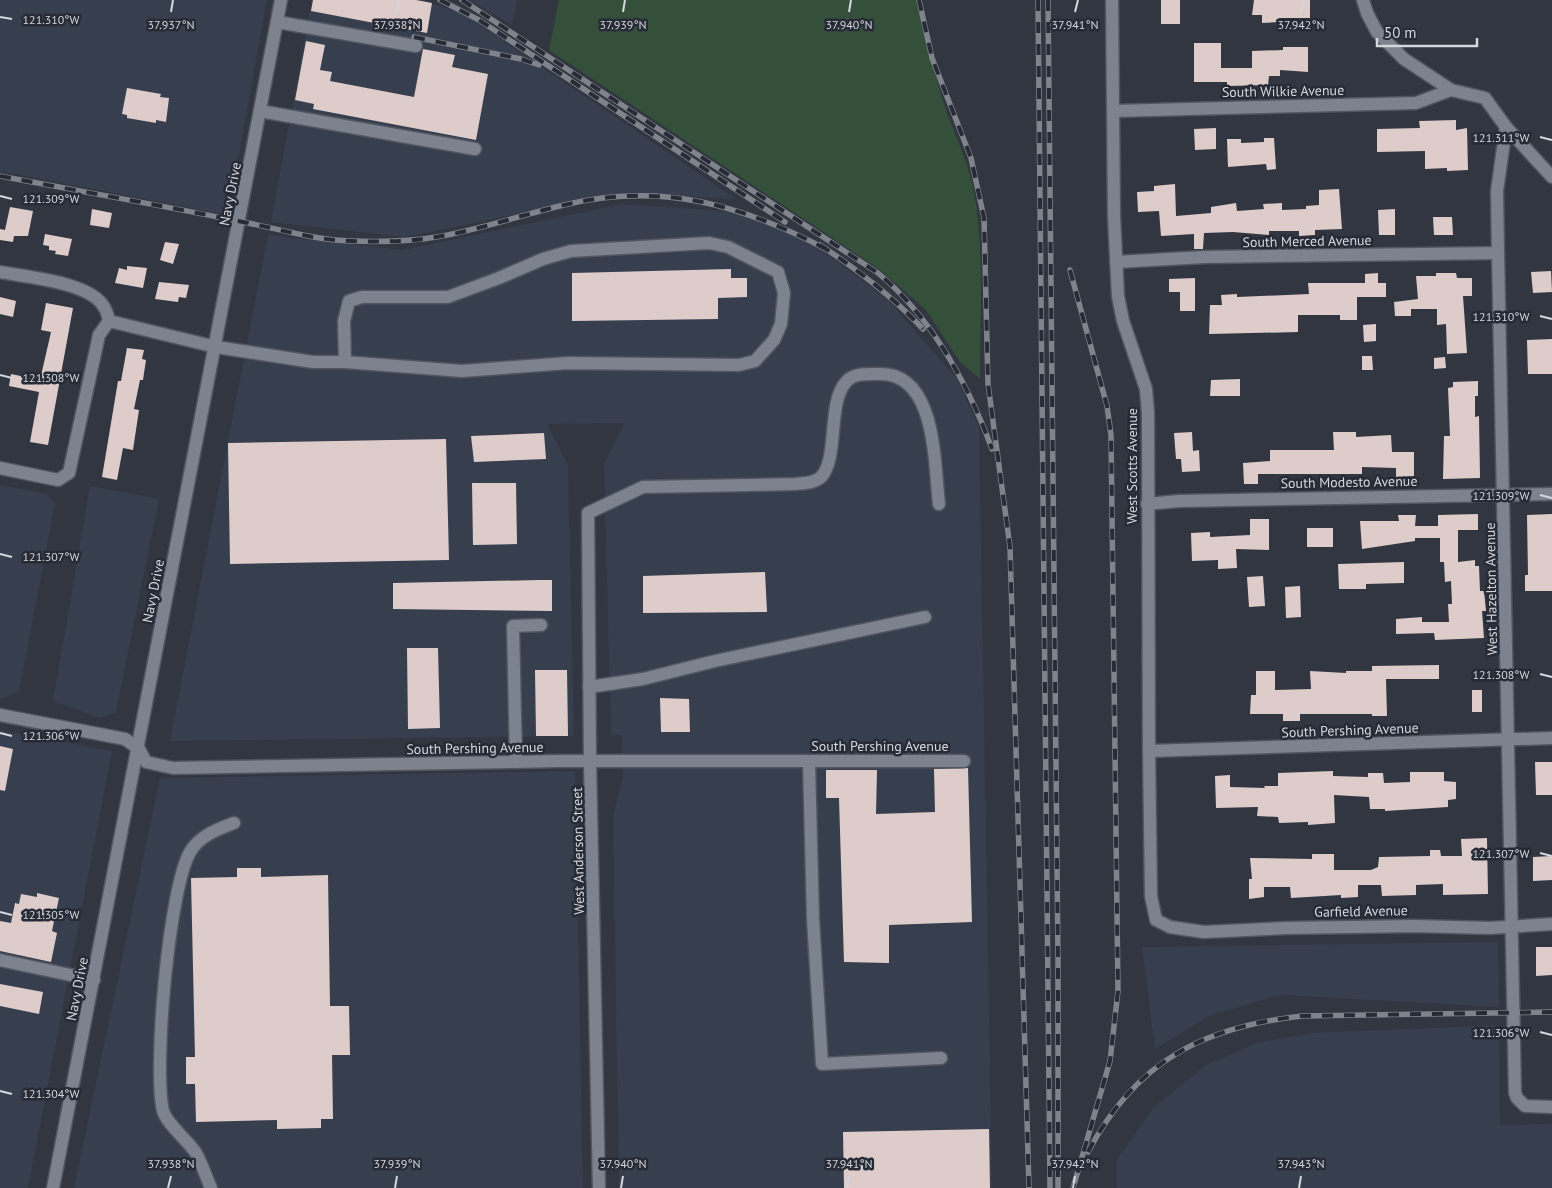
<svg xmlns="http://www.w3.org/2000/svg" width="1552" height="1188" font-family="'PT Sans',sans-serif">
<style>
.built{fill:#373f4f}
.green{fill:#34503b}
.building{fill:#decccb}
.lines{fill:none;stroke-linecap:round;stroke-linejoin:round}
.minor-casing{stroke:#51555e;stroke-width:15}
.minor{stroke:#7c828e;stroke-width:12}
.rail-casing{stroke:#7f838b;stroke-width:5.5}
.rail{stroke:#272b36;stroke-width:4;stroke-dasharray:11;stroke-linecap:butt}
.ticks{fill:none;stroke:#d4d7de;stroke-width:2}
.labels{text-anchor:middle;stroke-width:5;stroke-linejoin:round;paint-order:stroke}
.street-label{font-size:14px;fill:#d4d7de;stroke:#272b36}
.ticks-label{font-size:12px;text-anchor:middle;fill:#d4d7de;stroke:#272b36;stroke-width:5;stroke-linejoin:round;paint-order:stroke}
</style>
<rect width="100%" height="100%" fill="#313640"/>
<g class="built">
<path d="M0,0H267L228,215L0,171Z"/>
<path d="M312,0H424L467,16L736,199L620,193L406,237L271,222Z"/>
<path d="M469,0H517L512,25Z"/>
<path d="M622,204L750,213L818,247L888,300L957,379L979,427L992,1188H619L613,816L623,777L622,735H611L604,464L625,423L547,424L568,465L574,736L170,741L268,235L403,250Z"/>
<path d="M0,485L47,494L55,503L19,692L2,699H0Z"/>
<path d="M90,486L159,499L116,712L99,718L53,701Z"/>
<path d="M0,730L112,751L28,1188H0Z"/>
<path d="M575,771L583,1188H74L160,778Z"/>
<path d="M1498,942L1499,1007L1280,995L1209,1016L1155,1049L1142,947Z"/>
<path d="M1499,1025L1500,1125L1552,1124V1188H1117L1116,1161L1154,1107L1206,1065L1257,1043L1312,1033Z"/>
</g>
<path class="green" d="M559,0H918C927,36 934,75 946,110C955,136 967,159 973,186C985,248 980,316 980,379L960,362L926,310L879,269L549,50Z"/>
<g class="building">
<path d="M313,0H416L432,3L427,33L311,11Z"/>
<rect x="1161" y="0" width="19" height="24"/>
<path d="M1254,0H1310V18H1279L1280,22L1262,23V15H1252Z"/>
<path d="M306,41L325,45L320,70L332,72L330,81L414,97L423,49L455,55L452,67L488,74L476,140L313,109L314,104L295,100Z"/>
<path d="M1194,43H1221V68H1252V51L1283,50V47H1308V72L1280,70V76H1269L1268,85L1227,86V82H1194Z"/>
<path d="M127,88L161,94L160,97L169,98L166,122L156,120V123L127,118V115L122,114Z"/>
<path d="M1456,120V130L1467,128L1468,170L1447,171V168L1425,169V151L1377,152V129L1420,128L1419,121Z"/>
<path d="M1216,128V149L1195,150L1194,129Z"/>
<path d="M1264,138H1274L1276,169L1267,170L1266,164L1228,167L1227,139H1241V143L1264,142Z"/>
<path d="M1175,184L1176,216L1211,213V207L1236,203L1237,211L1264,209L1263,204L1282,203V210L1306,209V206L1319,205V190L1339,189L1342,229L1315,230V235L1299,236V231H1269V235L1233,232L1204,233L1203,249H1194V234L1161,236L1159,211L1138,212L1137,192L1154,191V186Z"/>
<path d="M10,207L33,211L28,236H14L13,242L0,240V229L5,230Z"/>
<path d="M92,209L112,213L109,228L90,225Z"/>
<path d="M1395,209V235H1379L1378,210Z"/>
<path d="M1433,217H1452L1453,235H1434Z"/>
<path d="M45,234L72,239L68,256L55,254L56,251L49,250V246L43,245Z"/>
<path d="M165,242L179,244L173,264L160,260Z"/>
<path d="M127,266L147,268L143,288L115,283L119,268L127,270Z"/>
<path d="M731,269V278H747V297L718,298V319L572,321V273Z"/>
<path d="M1551,271L1552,292L1533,293L1531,272Z"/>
<path d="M1378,273V283H1386V297H1357V320H1340V315H1298V332L1209,334L1210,305H1222L1221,295L1237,294V297L1309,294L1308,283H1365V274Z"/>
<path d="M1436,273H1456L1457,278H1472V296H1463L1467,353L1447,354L1446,324L1437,325V309H1411V316H1395L1394,302L1418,299L1416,276H1436Z"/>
<path d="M1195,278V311H1180V292H1169V279Z"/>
<path d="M159,282L189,285L186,298L179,297L178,302L155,299Z"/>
<path d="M0,297L16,301L13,317L0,314Z"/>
<path d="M46,303L73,308L48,445L30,442L39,392L9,386L11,374L40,380L51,332L41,330Z"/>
<path d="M1376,324V341L1364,342L1363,325Z"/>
<path d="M1552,339V374H1528L1527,340Z"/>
<path d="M127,348L144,350L142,359L146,360L143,380H140L134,409L139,410L133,450L123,448L117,480L102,477L118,381H121Z"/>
<path d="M1362,356H1372L1373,370H1362Z"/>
<path d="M1445,357L1446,368L1434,369V358Z"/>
<path d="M1240,379V396H1210L1211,380Z"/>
<path d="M1478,381V396H1475V417L1479,416L1480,478L1443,479L1444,436H1450L1448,388L1453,387V382Z"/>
<path d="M1192,432L1193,451L1199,450L1200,471L1182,472L1181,459H1176L1174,433Z"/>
<path d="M1333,432H1356V437L1391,435L1392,452H1414V476L1396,477V468L1362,467V474H1258V484H1244L1243,463L1270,461V450H1334Z"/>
<path d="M544,433L546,459L474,462L471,436Z"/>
<path d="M446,439L449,560L230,564L228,443Z"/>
<path d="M472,483H516L517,544L473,545Z"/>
<path d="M1478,514V530H1458V562L1475,560V566H1479L1480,591H1484L1486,611H1482L1484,638L1435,640L1434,633L1396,634V619L1422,617V622H1449L1448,604H1452L1451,581L1445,582L1444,562H1440V538H1415V541L1362,549L1360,521H1399L1398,515H1416L1415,526H1438V515Z"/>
<path d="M1552,514V591H1525V575H1528L1527,515Z"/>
<path d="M1250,519H1269V550L1236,549L1237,568L1218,569V560L1192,561L1191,533L1210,532V537L1250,535Z"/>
<rect x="1307" y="528" width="26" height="19"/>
<path d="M1404,562V583L1366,584V589H1339L1338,564Z"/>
<path d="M765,572L767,612L643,613V576Z"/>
<path d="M1263,576L1265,606L1249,607L1247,577Z"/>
<path d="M539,580H552V611L393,609V583Z"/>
<path d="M1300,586L1301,617L1286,618L1285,587Z"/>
<path d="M407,648H438L440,728L408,729Z"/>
<path d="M1439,665V679H1386L1387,716H1372V714H1300V721H1283V714H1250L1251,695H1256V671H1275V690L1311,689L1310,671L1346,673V671H1372V666Z"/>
<path d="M535,670H567L568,736H536Z"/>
<rect x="1472" y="690" width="10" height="22"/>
<path d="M660,698L689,699L690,732H661Z"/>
<path d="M0,746L13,749L5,791L0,790Z"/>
<path d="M1535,762H1552V795H1536Z"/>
<path d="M968,768L972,922L889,925V963L844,962L839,798H826V770H877L876,814L935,812L934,769Z"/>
<path d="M1333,771V776L1368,777V773H1383L1384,783L1410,782V772H1444V781L1456,782V799L1448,800V807L1385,811V809H1370L1369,797L1334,795L1335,823L1308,825V822L1279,823L1278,817L1257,816L1258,807L1216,808L1215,776L1230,775V787L1265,788L1264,786H1278V773Z"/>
<path d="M1487,838L1488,894L1443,895V884L1416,885V895L1382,896L1381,885H1358V897L1341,898V895L1291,898L1290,887H1264V897L1249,899V879H1252L1250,858L1312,859V854H1334V870H1371L1378,867L1379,857L1430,856V850H1440L1441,856H1462L1461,839Z"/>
<path d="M1552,856V880L1533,881V857Z"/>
<path d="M237,868H261V877L328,875L330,1006H349L350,1055H332L333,1119H321V1128L277,1129V1120L196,1122L195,1084H186V1057H195L191,878L237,877Z"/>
<path d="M37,893L59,898L52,931L57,933L51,962L0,951V921L11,923L15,903L19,904L21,894L37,897Z"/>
<path d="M1536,947H1552V975L1536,976Z"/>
<path d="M0,984L43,992L39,1014L0,1006Z"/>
<path d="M989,1129L990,1188H844L843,1132Z"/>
</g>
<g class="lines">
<defs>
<g id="minor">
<path d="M1112,0L1114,216L1118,296L1123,321L1146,389L1148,413L1149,751L1151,896L1156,920L1170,927L1204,932L1286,928L1415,926L1490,928L1552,924"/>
<path d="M1363,0L1367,13L1377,32L1404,59L1451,90L1485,98L1506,127L1552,177"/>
<path d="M277,22L416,46"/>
<path d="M260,111L475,149"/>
<path d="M1114,111L1416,103L1451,90"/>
<path d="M1506,127L1497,191L1498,253L1515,1093L1517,1098L1525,1106L1552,1107"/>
<path d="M1116,262L1205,257L1498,253"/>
<path d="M0,272C26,277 90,282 104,307C107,311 108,317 109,321"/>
<path d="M109,321L216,347L313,362H345L462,371L568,363L739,365L755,361L774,340L781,324L784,293L778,272L728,247L709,243L571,251L543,259L499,278L448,297H362L349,301L344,321L345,362"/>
<path d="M0,468L58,480L69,473L99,335L109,321"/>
<path d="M1147,504L1179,501L1552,494"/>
<path d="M589,687L643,679L715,661L925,617"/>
<path d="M0,715L125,739L139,749L146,762L173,768L560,761H964"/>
<path d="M1149,751L1552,738"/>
<path d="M516,762L513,626L541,625"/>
<path d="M809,762L813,919L822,1064L941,1058"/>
<path d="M0,960L94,980"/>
<path d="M53,1188L281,0"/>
<path d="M211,1188C206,1177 202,1164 196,1153C188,1141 167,1124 163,1111C153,1068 169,889 190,852C199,836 218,829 234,823"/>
<path d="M599,1188L590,762L588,513L643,487L796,484C804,483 815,483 821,477C839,458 827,403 846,382C853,373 867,374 878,374C937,371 934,464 939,504"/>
</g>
</defs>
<use href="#minor" class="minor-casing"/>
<use href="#minor" class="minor"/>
<defs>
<g id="rail">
<path d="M440,0L479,20L785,222"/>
<path d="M462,0L878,273C932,318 968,384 992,449"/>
<path d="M919,0L932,58L971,158L984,218L988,384L1010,547L1029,1188"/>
<path d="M1038,0L1050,1188"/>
<path d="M1048,0L1058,959V1188"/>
<path d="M414,37L521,59L539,65"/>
<path d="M0,176C79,191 159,205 238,221C276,228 313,240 351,241C380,242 408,242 436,237C479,230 521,215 564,205C661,182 740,204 826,249"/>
<path d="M820,245C858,270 892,296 923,329"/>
<path d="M1070,270L1107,406L1111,435L1118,991L1110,1061L1073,1188"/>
<path d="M1088,1152C1136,1061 1203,1027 1302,1016L1552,1012"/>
</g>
</defs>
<use href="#rail" class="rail-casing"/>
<use href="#rail" class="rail"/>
</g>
<path class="ticks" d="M171,12L173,0M397,12L399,0M623,12L625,0M849,12L851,0M1075,12L1078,0M1301,12L1304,0M0,17L12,19M1540,137L1552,140M0,196L12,199M1540,316L1552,319M0,375L12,378M1540,495L1552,498M0,554L12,557M1540,674L1552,677M0,733L12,736M1540,853L1552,856M0,912L12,915M1540,1032L1552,1035M0,1091L12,1094M168,1188L171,1176M395,1188L397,1176M621,1188L623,1176M847,1188L849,1176M1073,1188L1075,1176M1299,1188L1301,1176"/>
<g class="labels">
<g class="street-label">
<text transform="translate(1283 91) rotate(-1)" y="5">South Wilkie Avenue</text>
<text transform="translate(230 194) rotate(-79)" y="5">Navy Drive</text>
<text transform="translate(1307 241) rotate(-1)" y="5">South Merced Avenue</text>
<text transform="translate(1132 466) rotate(-90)" y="5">West Scotts Avenue</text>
<text transform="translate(1349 482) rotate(-1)" y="5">South Modesto Avenue</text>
<text transform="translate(1491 589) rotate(-91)" y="5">West Hazelton Avenue</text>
<text transform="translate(153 591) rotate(-79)" y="5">Navy Drive</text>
<text transform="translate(1350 730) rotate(-2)" y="5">South Pershing Avenue</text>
<text x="880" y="751">South Pershing Avenue</text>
<text transform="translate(475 748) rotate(-1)" y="5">South Pershing Avenue</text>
<text transform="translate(578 851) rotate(-91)" y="5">West Anderson Street</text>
<text transform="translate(1361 911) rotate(-1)" y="5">Garfield Avenue</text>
<text transform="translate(77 989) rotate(-79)" y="5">Navy Drive</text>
</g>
</g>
<g class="ticks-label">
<text x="51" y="24">121.310°W</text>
<text x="397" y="29">37.938°N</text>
<text x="623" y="29">37.939°N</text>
<text x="849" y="29">37.940°N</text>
<text x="1075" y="29">37.941°N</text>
<text x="1301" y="29">37.942°N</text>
<text x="171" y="29">37.937°N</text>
<text x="1501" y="142">121.311°W</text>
<text x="51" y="203">121.309°W</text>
<text x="1501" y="321">121.310°W</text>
<text x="51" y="382">121.308°W</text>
<text x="1501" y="500">121.309°W</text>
<text x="51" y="561">121.307°W</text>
<text x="1501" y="679">121.308°W</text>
<text x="51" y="740">121.306°W</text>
<text x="1501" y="858">121.307°W</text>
<text x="51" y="919">121.305°W</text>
<text x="1501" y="1037">121.306°W</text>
<text x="51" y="1098">121.304°W</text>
<text x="171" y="1168">37.938°N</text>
<text x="397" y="1168">37.939°N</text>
<text x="623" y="1168">37.940°N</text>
<text x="849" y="1168">37.941°N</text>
<text x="1075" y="1168">37.942°N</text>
<text x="1301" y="1168">37.943°N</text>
</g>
<path d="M1377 38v8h100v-8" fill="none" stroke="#d4d7de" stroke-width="2.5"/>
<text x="1384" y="38" font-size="15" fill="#d4d7de" stroke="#272b36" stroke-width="4" paint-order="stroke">50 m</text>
</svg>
